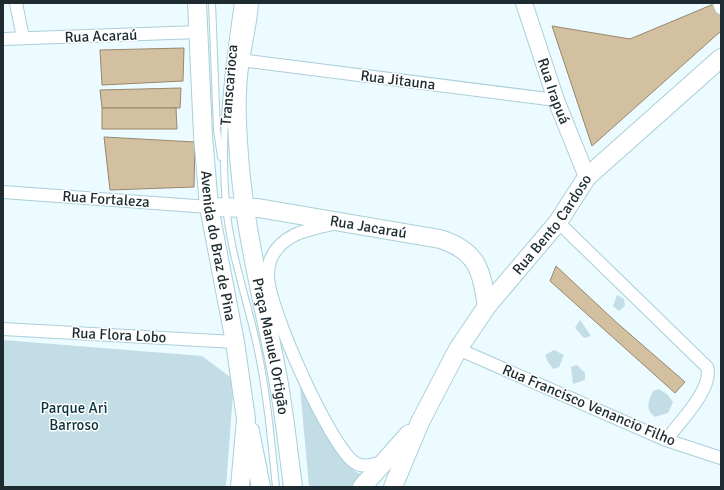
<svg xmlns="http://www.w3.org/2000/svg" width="724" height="490" font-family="Signika,sans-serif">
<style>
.green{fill:#c2dde5}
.building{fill:#d3c0a1;stroke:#98876d}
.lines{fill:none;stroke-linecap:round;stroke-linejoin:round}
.lane-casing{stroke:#aacfd9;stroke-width:8}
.street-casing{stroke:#aacfd9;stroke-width:14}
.secondary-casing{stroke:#aacfd9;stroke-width:18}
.primary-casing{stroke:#aacfd9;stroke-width:20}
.lane{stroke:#fff;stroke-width:6}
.street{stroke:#fff;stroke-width:12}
.secondary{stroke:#fff;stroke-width:16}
.primary{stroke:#fff;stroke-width:18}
.labels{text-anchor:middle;stroke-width:3;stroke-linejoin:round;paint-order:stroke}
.street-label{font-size:15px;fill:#1e2c31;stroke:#fff}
.park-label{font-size:15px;fill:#0d343e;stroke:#fff}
</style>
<rect width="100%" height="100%" fill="#ecfbff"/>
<g class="green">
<path d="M617,295L624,299L625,306L619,311L613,306Z"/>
<path d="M580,320L591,336L584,338L575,328Z"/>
<path d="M3,340L202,356L234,380L226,487H3Z"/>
<path d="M554,350L564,355L559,367L553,369L548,362L545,355Z"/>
<path d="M577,365L585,373V380L573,384L571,367Z"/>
<path d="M299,376C310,400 333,457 355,471C358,474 365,474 370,475L357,487H309Z"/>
<path d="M659,389L667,394L673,402L668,413L655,417C645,409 648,401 653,391Z"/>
</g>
<g class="building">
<path d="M716,3L721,14V31L592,146L552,26L630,39Z"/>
<path d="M184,48L183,81L102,85L100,50Z"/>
<path d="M181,88L180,108H102L100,90Z"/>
<path d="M102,108H176L177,129H102Z"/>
<path d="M104,137L195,142L194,187L110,190Z"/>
<path d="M556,266L616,322L685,382L675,393L550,281Z"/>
</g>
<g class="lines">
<defs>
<g id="lane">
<path d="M212,3L217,130L221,157"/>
<path d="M238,3C228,70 220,137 226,205C230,252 247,299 257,346C267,392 271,440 276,487"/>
</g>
<g id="street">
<path d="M16,3L23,38"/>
<path d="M719,3L721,8"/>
<path d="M3,39L199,32"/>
<path d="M240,60L556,100"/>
<path d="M3,192L209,207"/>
<path d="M558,222L707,367C714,388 679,423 666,440"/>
<path d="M333,224C309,229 280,234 270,261C269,265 268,272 268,276C268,307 329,444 354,462C363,469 374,464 384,462"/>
<path d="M3,329L235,342"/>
<path d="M458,349L666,440L721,458"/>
</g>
<g id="secondary">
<path id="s1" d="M524,3L556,100L587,177"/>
</g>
<g id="primary">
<path id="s2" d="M197,3L203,135L209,207L235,342L246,419L240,487"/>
<path id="s3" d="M249,3C248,22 243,40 240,60C236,86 236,115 238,141C242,220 262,296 277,373C284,411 288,449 293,487"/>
<path id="s4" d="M209,207L258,208L440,239C478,251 481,270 487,306"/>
<path d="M250,431L261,487"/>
<path d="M362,487L409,434"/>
<path id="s5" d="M393,487L420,422L458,349L487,306L558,222L587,177L721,58"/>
</g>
</defs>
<use href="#lane" class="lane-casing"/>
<use href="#street" class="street-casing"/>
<use href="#secondary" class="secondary-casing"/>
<use href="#primary" class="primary-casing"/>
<use href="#lane" class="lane"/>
<use href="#street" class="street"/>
<use href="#secondary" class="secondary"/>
<use href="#primary" class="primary"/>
</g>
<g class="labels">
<g class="street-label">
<text transform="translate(101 36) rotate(-2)" y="5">Rua Acaraú</text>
<text transform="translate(398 80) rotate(7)" y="5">Rua Jitauna</text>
<text transform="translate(229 85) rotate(-85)" y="5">Transcarioca</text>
<text dy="5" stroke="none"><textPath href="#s1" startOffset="93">Rua Irapuá</textPath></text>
<text transform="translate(106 199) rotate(4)" y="5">Rua Fortaleza</text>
<text dy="5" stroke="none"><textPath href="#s5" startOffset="309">Rua Bento Cardoso</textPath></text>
<text dy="5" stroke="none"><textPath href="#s4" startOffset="161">Rua Jacaraú</textPath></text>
<text dy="5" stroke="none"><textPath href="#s2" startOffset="244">Avenida do Braz de Pina</textPath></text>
<text transform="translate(119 335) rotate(3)" y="5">Rua Flora Lobo</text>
<text dy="5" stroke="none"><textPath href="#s3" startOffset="347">Praça Manuel Ortigão</textPath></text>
<text transform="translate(589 405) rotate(23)" y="5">Rua Francisco Venancio Filho</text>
</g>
<g class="park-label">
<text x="74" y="413">Parque Ari<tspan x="74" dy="17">Barroso</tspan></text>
</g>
</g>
<rect width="724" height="490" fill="none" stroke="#1e2c31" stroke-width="8"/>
</svg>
